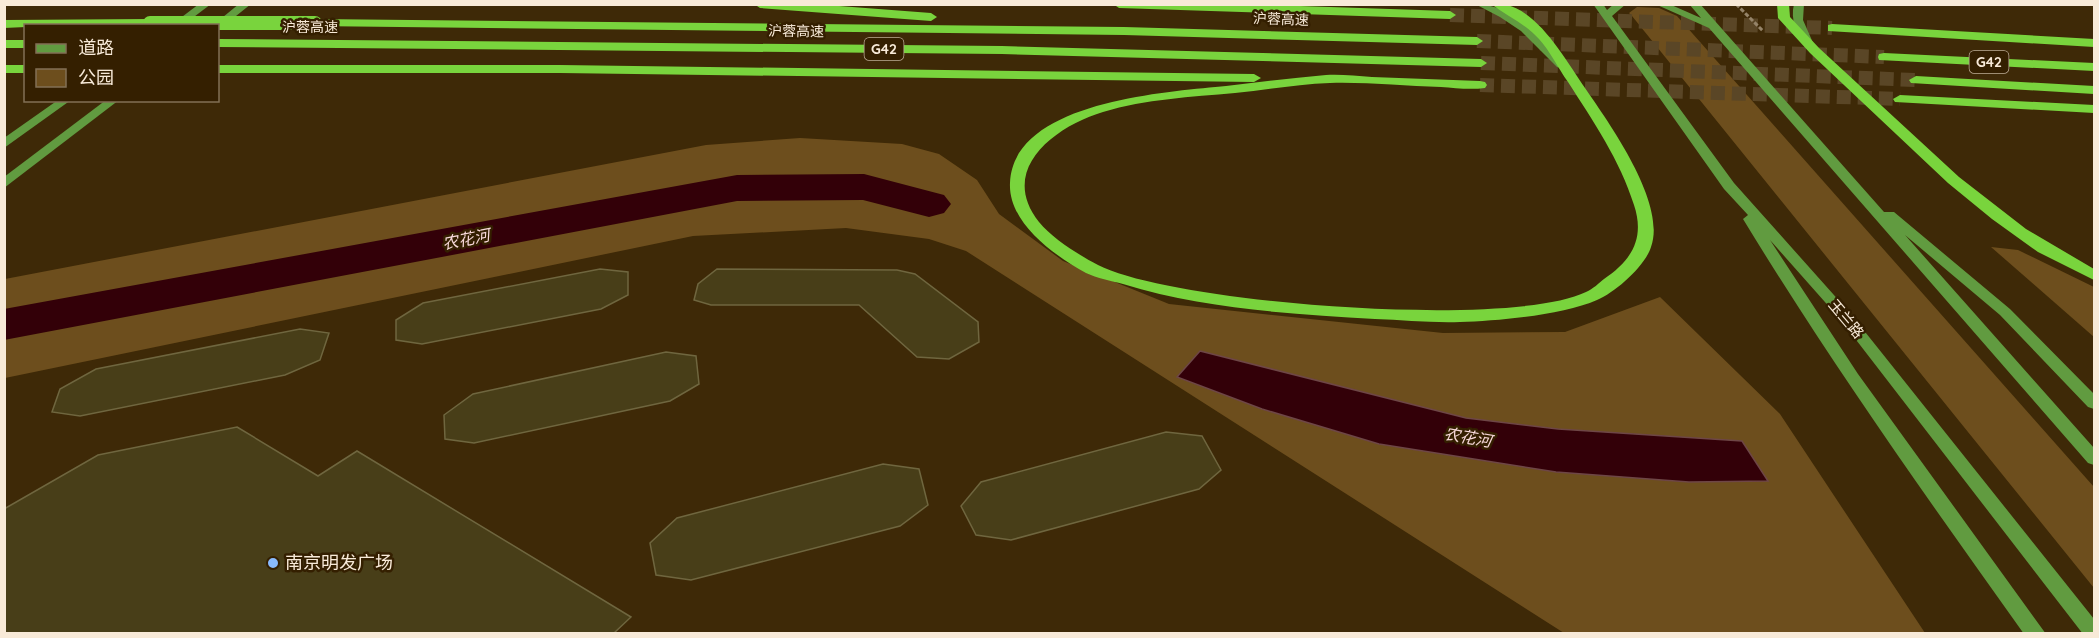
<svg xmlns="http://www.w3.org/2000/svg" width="2099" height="638" font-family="Quicksand,'Noto Sans SC',sans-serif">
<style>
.green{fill:#6d4e1d}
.water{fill:#330008;stroke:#6e4646;stroke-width:1.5}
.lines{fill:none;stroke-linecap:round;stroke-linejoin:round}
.river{fill:#330008;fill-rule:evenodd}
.building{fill:#483e18;stroke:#6f663f;stroke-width:1.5}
.highway-tunnel{stroke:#5a4626;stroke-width:14;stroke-dasharray:14 7;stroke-linecap:butt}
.path{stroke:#958469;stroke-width:3;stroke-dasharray:4.5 2;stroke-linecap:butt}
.secondary{fill:#619b40;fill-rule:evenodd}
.highway{fill:#79d43d;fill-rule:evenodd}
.highway-bridge{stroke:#79d43d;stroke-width:14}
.poi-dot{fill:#89bafc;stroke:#341f00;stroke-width:2}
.labels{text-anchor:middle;stroke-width:5;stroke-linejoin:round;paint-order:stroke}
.far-street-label{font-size:14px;fill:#f8ead8;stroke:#341f00}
.shield{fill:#341f00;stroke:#bdad97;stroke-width:1.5}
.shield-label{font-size:14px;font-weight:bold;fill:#f8ead8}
.street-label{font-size:15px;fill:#f8ead8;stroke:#341f00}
.water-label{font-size:16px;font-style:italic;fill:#f8d9da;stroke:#341f00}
.near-poi-label{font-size:18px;fill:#f8ead8;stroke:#341f00;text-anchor:start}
</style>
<rect width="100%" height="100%" fill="#3e2907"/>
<g class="green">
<path d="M1637,7L1659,8L1677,16L2094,487V588L1632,16L1629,13Z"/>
<path d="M800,138L902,144L939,154L977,180L999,214L1063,261L1169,304L1443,333L1565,332L1660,297L1780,414L1925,633H1564L966,251L929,239L846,228L693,236L5,378V279L706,145Z"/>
<path d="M1991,247L2018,250L2094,287V337Z"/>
</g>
<path class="water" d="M1200,351L1466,418L1558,429L1742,441L1768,481L1689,482L1556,472L1379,444L1262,409L1177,377Z"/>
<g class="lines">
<path class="river" d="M864,174L944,195L951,204L944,213L929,217L863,200L737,201L4,340V309L737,175Z"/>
</g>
<g class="building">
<path d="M600,269L628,272V295L601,309L422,344L396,340V320L423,303Z"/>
<path d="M717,269L897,270L915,274L978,322L979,342L949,359L917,357L859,305H711L694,300L698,284Z"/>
<path d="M300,329L329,333L320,360L285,375L80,416L52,412L60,389L96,369Z"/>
<path d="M666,352L696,356L699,384L670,401L474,443L445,439L444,415L473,394Z"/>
<path d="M237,427L318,476L357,451L631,617L614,633H4V509L98,455Z"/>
<path d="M1166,432L1202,436L1221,470L1199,489L1011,540L976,535L961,506L981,482Z"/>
<path d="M883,464L919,469L928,505L900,526L691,580L656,575L650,543L677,518Z"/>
</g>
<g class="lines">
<g class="highway-tunnel">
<path d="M1450,15L1832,28"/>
<path d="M1477,41L1884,57"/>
<path d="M1481,63L1916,80"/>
<path d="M1480,85L1900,99"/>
</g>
<path class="path" d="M1736,4L1763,31"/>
<g class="secondary">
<path d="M199,4H211L182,26H170Z"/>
<path d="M239,4H251L221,28L212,26Z"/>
<path d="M1475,4C1512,4 1545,38 1566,65L1561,68L1557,67L1521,31L1500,17Z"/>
<path d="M1593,4H1603L1607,10L1614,4H1626L1612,16L1734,183L1850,313L2094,619V634H2083L1840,319L1770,240L1858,374L2046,634H2024C1927,498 1830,362 1743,219L1748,215L1724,189Z"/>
<path d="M1655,4H1669L1701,18L1689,4H1700L1884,212H1894L2010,309L2094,394V409L2088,407L2000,315L1905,235L2094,448V465L2088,463L1709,28Z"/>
<path d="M1794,4H1804L1803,20L1814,45L1813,47H1805C1797,34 1790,20 1794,4Z"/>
<path d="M58,100H71L4,148V138Z"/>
<path d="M106,100H119L4,188V177Z"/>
</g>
<g class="highway">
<path d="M754,4H813L931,13L937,17L931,21L760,8Z"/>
<path d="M1113,4H1241L1450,11L1456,15L1450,19L1119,8Z"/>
<path d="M1491,4C1497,4 1502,3 1507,5C1540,13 1567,62 1585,88C1609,123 1667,203 1651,247C1645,266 1616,292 1597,300C1563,315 1498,321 1460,322C1432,323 1403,320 1375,319C1291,314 1204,309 1123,284C1111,281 1097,278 1086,273C1055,256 1008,223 1010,183C1013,101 1167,92 1226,86C1259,82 1293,78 1326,75C1340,74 1357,76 1372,77C1408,78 1444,80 1480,81L1485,82L1487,85L1485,88C1470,90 1455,88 1441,87C1404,86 1367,82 1330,83C1298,84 1266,90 1235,93C1191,97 1146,99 1103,112C1056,126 997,169 1039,222C1053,239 1079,255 1098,265C1175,304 1510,329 1586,292C1593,289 1599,283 1604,279C1632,260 1645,238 1634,205C1620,160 1593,121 1568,82C1558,68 1550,51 1539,39C1526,24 1507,16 1491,4Z"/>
<path d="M1777,4H1789L1790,17L1819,48L1959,177L2026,229L2094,269V280L2038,252L1992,219L1948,183L1810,53L1778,18Z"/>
<path d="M150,19L154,20V26H26V27L4,28V20Z"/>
<path d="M315,19L1124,27L1477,37L1483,41L1477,45L1124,35L311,26V20Z"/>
<path d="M1832,24L2094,39V47L1828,31V25Z"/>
<path d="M218,39L1002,46L1481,59L1487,63L1481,67L1002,54L218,47Z"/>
<rect x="4" y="40" width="22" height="8"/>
<path d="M1884,53L2094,63V71L1879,60L1878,57L1879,54Z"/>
<rect x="4" y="65" width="22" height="8"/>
<path d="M218,65H560L1254,74L1261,78L1254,82L560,73H218Z"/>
<path d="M1916,76L2094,86V94L1911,83L1909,80Z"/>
<path d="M1900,95L2094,105V113L1895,102L1893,99Z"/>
</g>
<path class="highway-bridge" d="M150,23H315"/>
</g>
<circle class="poi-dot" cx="273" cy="563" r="6"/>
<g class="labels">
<g class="far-street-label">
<text transform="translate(1281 19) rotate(2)" y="5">沪蓉高速</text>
<text x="310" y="32">沪蓉高速</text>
<text transform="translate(796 31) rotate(1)" y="5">沪蓉高速</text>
</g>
<g class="shield">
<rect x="864.5" y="38" width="39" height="22" rx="4.5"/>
<rect x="1969.5" y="51" width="39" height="22" rx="4.5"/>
</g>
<g class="shield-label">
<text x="884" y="54">G42</text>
<text x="1989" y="67">G42</text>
</g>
<g class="street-label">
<text transform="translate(1846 319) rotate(50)" y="5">玉兰路</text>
</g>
<g class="water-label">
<text transform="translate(466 239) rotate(-11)" y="6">农花河</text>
<text transform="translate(1468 437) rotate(10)" y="6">农花河</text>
</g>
<g class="near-poi-label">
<text x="285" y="569">南京明发广场</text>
</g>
</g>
<rect width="2099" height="638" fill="none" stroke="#f8ead8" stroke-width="12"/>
<rect x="24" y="24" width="195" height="78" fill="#341f00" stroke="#827056" stroke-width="1.5"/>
<rect x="36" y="44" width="30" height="9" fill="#619b40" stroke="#827056" stroke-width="1.5"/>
<text x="78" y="54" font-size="18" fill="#f8ead8">道路</text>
<rect x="36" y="69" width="30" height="18" fill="#6d4e1d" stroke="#827056" stroke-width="1.5"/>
<text x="78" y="84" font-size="18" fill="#f8ead8">公园</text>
</svg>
